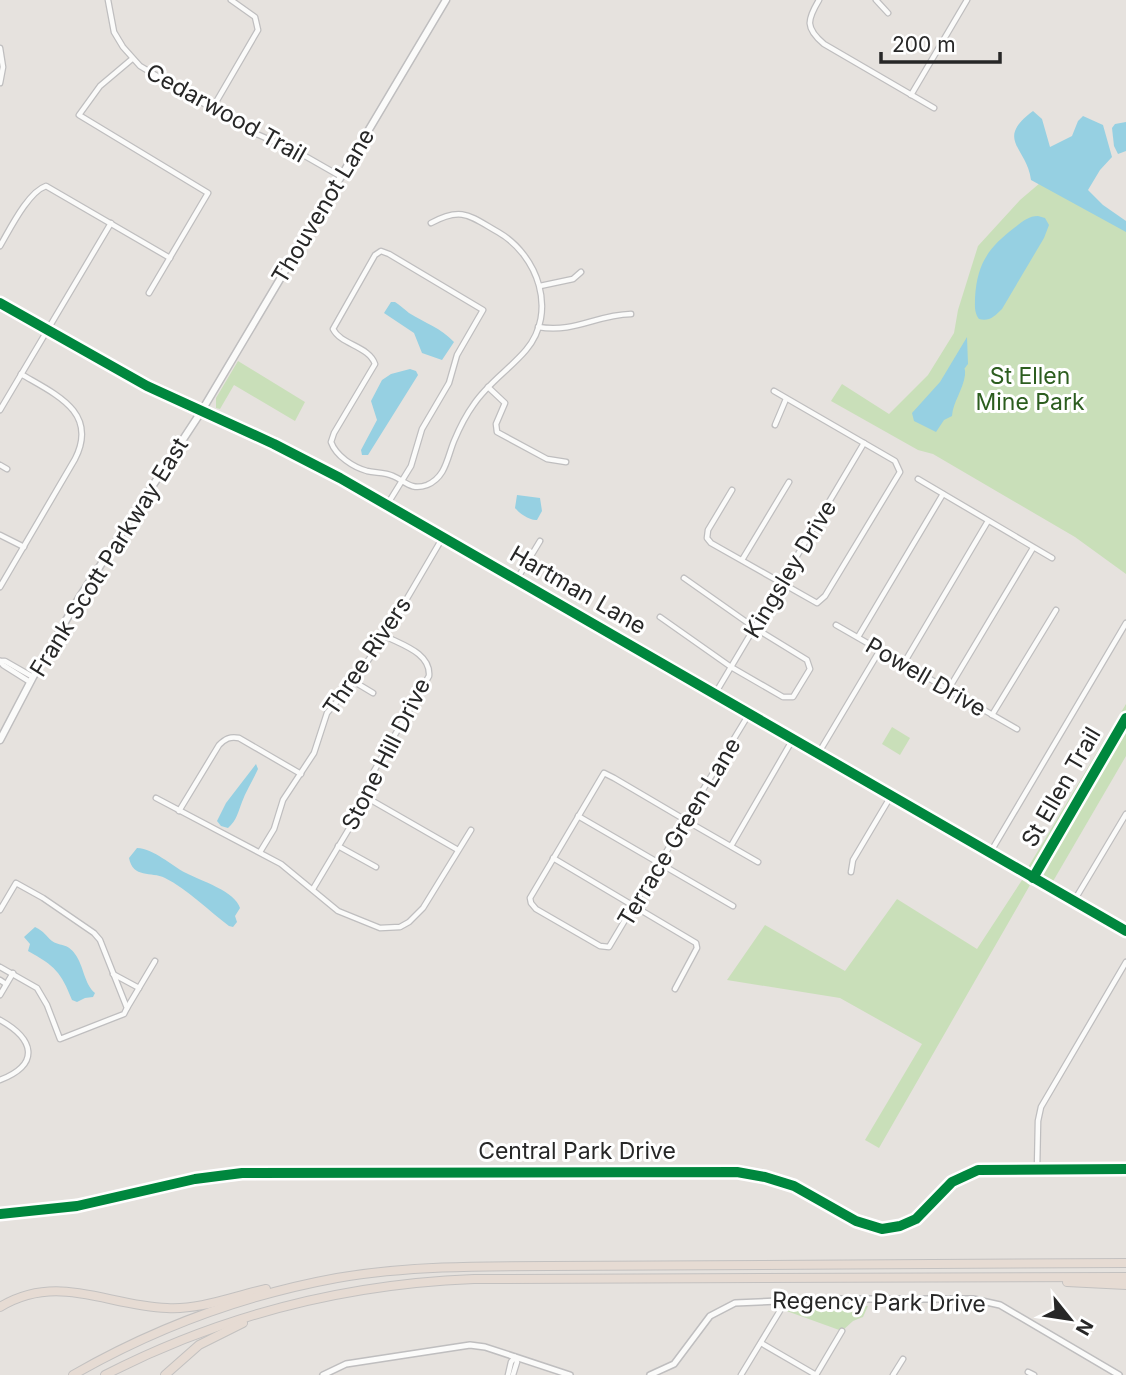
<svg xmlns="http://www.w3.org/2000/svg" width="1126" height="1375" font-family="Inter,sans-serif">
<style>
.green{fill:#c9dfb9}
.water{fill:#96d0e2}
.lines{fill:none;stroke-linecap:round;stroke-linejoin:round}
.minor-casing{stroke:#bfbebf;stroke-width:7}
.tertiary-casing{stroke:#bfbebf;stroke-width:8}
.secondary-casing{stroke:#bfbebf;stroke-width:9}
.motorway-casing{stroke:#c3c1c0;stroke-width:10}
.minor{stroke:#fbfbfa;stroke-width:4.5}
.tertiary{stroke:#fbfbfa;stroke-width:5}
.secondary{stroke:#fbfbfa;stroke-width:6}
.motorway{stroke:#e6dbd3;stroke-width:8}
.cycleway-casing{stroke:#fff;stroke-width:15}
.cycleway{stroke:#00873e;stroke-width:10}
.labels{text-anchor:middle;stroke-width:6;stroke-linejoin:round;paint-order:stroke}
.street-label{font-size:23px;fill:#272727;stroke:#fff}
.park-label{font-size:23px;fill:#2c5d1f;stroke:#fff}
</style>
<rect width="100%" height="100%" fill="#e6e2de"/>
<g class="green">
<path d="M1040,183L1126,230V574L1075,537L933,454L918,450L831,401L842,384L889,414L928,375L954,333L958,310L978,246L1020,200Z"/>
<path d="M238,361L305,402L295,421L234,385L220,409L216,408V398Z"/>
<path d="M1126,704V756L1052,883L1027,869Z"/>
<path d="M892,727L910,738L900,755L882,744Z"/>
<path d="M1022,880L1030,885L879,1148L865,1140L922,1044L840,998L727,980L765,925L845,971L897,899L977,949Z"/>
<path d="M868,1306L863,1317L853,1321L842,1331L781,1309Z"/>
</g>
<g class="water">
<path d="M1033,111L1042,119L1050,147L1072,136L1078,121L1083,116L1103,125L1112,157L1100,170L1088,190L1103,205L1126,221V232L1031,180C1027,147 994,140 1033,111Z"/>
<path d="M1126,122V151L1118,154L1114,146L1112,128L1115,124Z"/>
<path d="M1038,216L1045,218L1049,225L1044,238L1002,309C995,316 989,322 979,319C974,312 975,306 975,298C977,264 988,248 1014,228C1022,222 1028,216 1038,216Z"/>
<path d="M391,302H395C400,305 404,309 409,313C425,323 441,328 454,342L442,360L422,353L414,333L384,313Z"/>
<path d="M967,337L968,364C962,372 966,365 965,375C963,390 953,402 952,416L944,420L936,432L914,421L912,413L940,382Z"/>
<path d="M410,369L416,371L418,375L368,455H362L361,450L377,420L371,401L382,380L391,374Z"/>
<path d="M517,495L540,498L542,511L537,520C530,521 519,513 515,508Z"/>
<path d="M256,764L258,769C253,780 246,791 242,802C238,812 237,820 228,828L221,826L217,821L226,803Z"/>
<path d="M137,848C155,849 170,865 186,873C201,881 235,891 240,908L235,916L237,922L233,927L229,926C209,911 187,889 165,878C151,871 133,879 129,858Z"/>
<path d="M35,927C45,932 45,935 52,941C58,946 68,943 75,954C84,966 84,984 95,993L93,997L85,998L77,1002L72,1000C61,972 55,966 28,951L30,944L24,937Z"/>
</g>
<g class="lines">
<defs>
<g id="minor">
<path d="M108,0L114,32L123,47L140,66L252,132L298,152L340,176"/>
<path d="M819,0C807,20 805,28 824,44L934,108"/>
<path d="M876,0L888,13"/>
<path d="M0,48L3,67L0,83"/>
<path d="M132,59L100,86L79,115L208,193L149,293"/>
<path d="M911,95L967,0"/>
<path d="M212,109L258,30L255,17L231,0"/>
<path d="M0,246C10,229 28,192 46,186L170,258"/>
<path d="M540,286L573,279L581,272"/>
<path d="M538,327C576,333 595,315 631,314"/>
<path d="M488,387L505,403L496,424L497,432L547,459L566,462"/>
<path d="M0,410L111,223"/>
<path d="M775,425L786,399"/>
<path d="M0,465L7,469"/>
<path d="M918,479L1052,558"/>
<path d="M732,490L708,530L707,538L711,543L817,603L825,596L900,472L895,461L774,391"/>
<path d="M387,505L411,466L422,429L449,383L457,355L483,310L389,254L381,251L375,255L333,329C341,345 369,346 375,364L334,433L331,442C336,456 353,467 367,471C376,473 385,472 393,476C405,481 411,491 427,485C446,477 447,458 454,441C459,429 466,415 474,404C488,383 510,369 526,350C558,312 538,255 498,232C470,216 462,206 431,223"/>
<path d="M0,535L24,547"/>
<path d="M742,560L789,482"/>
<path d="M517,579L540,541"/>
<path d="M0,587L75,459C99,412 55,394 21,374"/>
<path d="M660,617L731,667L783,697H793L810,669L807,660L755,628L684,578"/>
<path d="M836,625L1017,729"/>
<path d="M858,637L943,494"/>
<path d="M0,661L3,665L30,682"/>
<path d="M1,661H5L33,677"/>
<path d="M904,663L988,521"/>
<path d="M353,681L373,693"/>
<path d="M948,690L1033,548"/>
<path d="M715,694L864,443"/>
<path d="M749,714L687,816L683,824L662,859L659,863L609,947L600,946L536,909L531,903L530,898L604,773L614,778L682,818L685,820L758,862"/>
<path d="M992,715L1056,610"/>
<path d="M818,754L880,650"/>
<path d="M364,796L458,850"/>
<path d="M156,798L281,864L338,911L380,928L400,927L409,922L423,908L471,830"/>
<path d="M179,811L219,745C225,739 230,736 239,738L301,774"/>
<path d="M578,816L733,906"/>
<path d="M338,846L376,867"/>
<path d="M731,846L793,739"/>
<path d="M260,852L274,829L283,800L314,753L327,713L349,688L385,636L443,537"/>
<path d="M990,853L1126,623"/>
<path d="M553,858L696,943L697,948L675,989"/>
<path d="M851,872L853,860L891,796"/>
<path d="M313,889L353,822L374,771L429,676C431,653 402,645 385,636"/>
<path d="M1074,901L1126,814"/>
<path d="M0,910L16,883L43,898L94,933L100,940L127,1008L124,1014L60,1039L47,1005L37,988L0,967"/>
<path d="M113,974L139,988"/>
<path d="M0,980L6,984"/>
<path d="M0,995L13,973"/>
<path d="M127,1008L155,961"/>
<path d="M0,1020C34,1039 41,1064 0,1080"/>
<path d="M1037,1170L1038,1121L1041,1107L1126,962"/>
<path d="M761,1343L816,1375"/>
<path d="M1028,1372L1034,1375"/>
<path d="M508,1375L511,1362L515,1357"/>
<path d="M513,1375L517,1362L515,1357"/>
<path d="M741,1375L781,1309"/>
<path d="M816,1375L842,1331"/>
<path d="M893,1375L903,1359"/>
</g>
<g id="tertiary">
<path d="M0,303L147,386L274,444L340,478L1126,931"/>
<path d="M0,1214L77,1206L195,1179L242,1173L737,1172L765,1177L794,1186L856,1221L882,1229L900,1226L916,1219L952,1182L978,1170L1126,1169"/>
<path d="M323,1375L346,1364L470,1345L485,1347L570,1375"/>
<path d="M650,1375L674,1364L710,1316L735,1303L822,1299H973L1000,1305L1119,1375"/>
</g>
<path id="secondary" d="M0,740L33,677L79,598L201,412L446,0"/>
<g id="motorway">
<path d="M1067,1282L1126,1285"/>
<path d="M0,1307C58,1272 107,1306 167,1308C200,1310 234,1296 266,1289"/>
<path d="M73,1375C155,1328 244,1295 337,1278C406,1266 478,1266 549,1266L1126,1263"/>
<path d="M105,1375C220,1316 344,1284 474,1279L1126,1277"/>
<path d="M165,1375L199,1345L243,1323"/>
</g>
</defs>
<use href="#minor" class="minor-casing"/>
<use href="#tertiary" class="tertiary-casing"/>
<use href="#secondary" class="secondary-casing"/>
<use href="#motorway" class="motorway-casing"/>
<use href="#minor" class="minor"/>
<use href="#tertiary" class="tertiary"/>
<use href="#secondary" class="secondary"/>
<use href="#motorway" class="motorway"/>
<defs>
<g id="cycleway">
<path d="M0,303L147,386L274,444L340,478L1126,931"/>
<path d="M1033,878L1126,718"/>
<path d="M0,1214L77,1206L195,1179L242,1173L737,1172L765,1177L794,1186L856,1221L882,1229L900,1226L916,1219L952,1182L978,1170L1126,1169"/>
</g>
</defs>
<use href="#cycleway" class="cycleway-casing"/>
<use href="#cycleway" class="cycleway"/>
</g>
<g class="labels">
<g class="street-label">
<text transform="translate(226 113) rotate(29)" y="8">Cedarwood Trail</text>
<text transform="translate(323 206) rotate(-59)" y="8">Thouvenot Lane</text>
<text transform="translate(109 557) rotate(-58)" y="8">Frank Scott Parkway East</text>
<text transform="translate(790 569) rotate(-59)" y="8">Kingsley Drive</text>
<text transform="translate(578 590) rotate(30)" y="8">Hartman Lane</text>
<text transform="translate(367 656) rotate(-56)" y="8">Three Rivers</text>
<text transform="translate(926 677) rotate(30)" y="8">Powell Drive</text>
<text transform="translate(386 754) rotate(-63)" y="8">Stone Hill Drive</text>
<text transform="translate(1061 787) rotate(-60)" y="8">St Ellen Trail</text>
<text transform="translate(679 832) rotate(-59)" y="8">Terrace Green Lane</text>
<text x="577" y="1159">Central Park Drive</text>
<text transform="translate(879 1302) rotate(1)" y="8">Regency Park Drive</text>
</g>
<g class="park-label">
<text x="1030" y="384">St Ellen<tspan x="1030" dy="26">Mine Park</tspan></text>
</g>
</g>
<g transform="translate(1070 1319) rotate(120)" stroke="#ffffff" stroke-width="5" paint-order="stroke">
<path d="M0-5L12 26L0 18L-12 26Z" fill="#272727"/>
<text y="-10" font-size="19" font-weight="bold" text-anchor="middle" fill="#272727">N</text>
</g>
<path d="M881 52v10h119v-10" fill="none" stroke="#272727" stroke-width="3.5"/>
<text x="892" y="52" font-size="21" fill="#272727" stroke="#ffffff" stroke-width="5" paint-order="stroke">200 m</text>
</svg>
